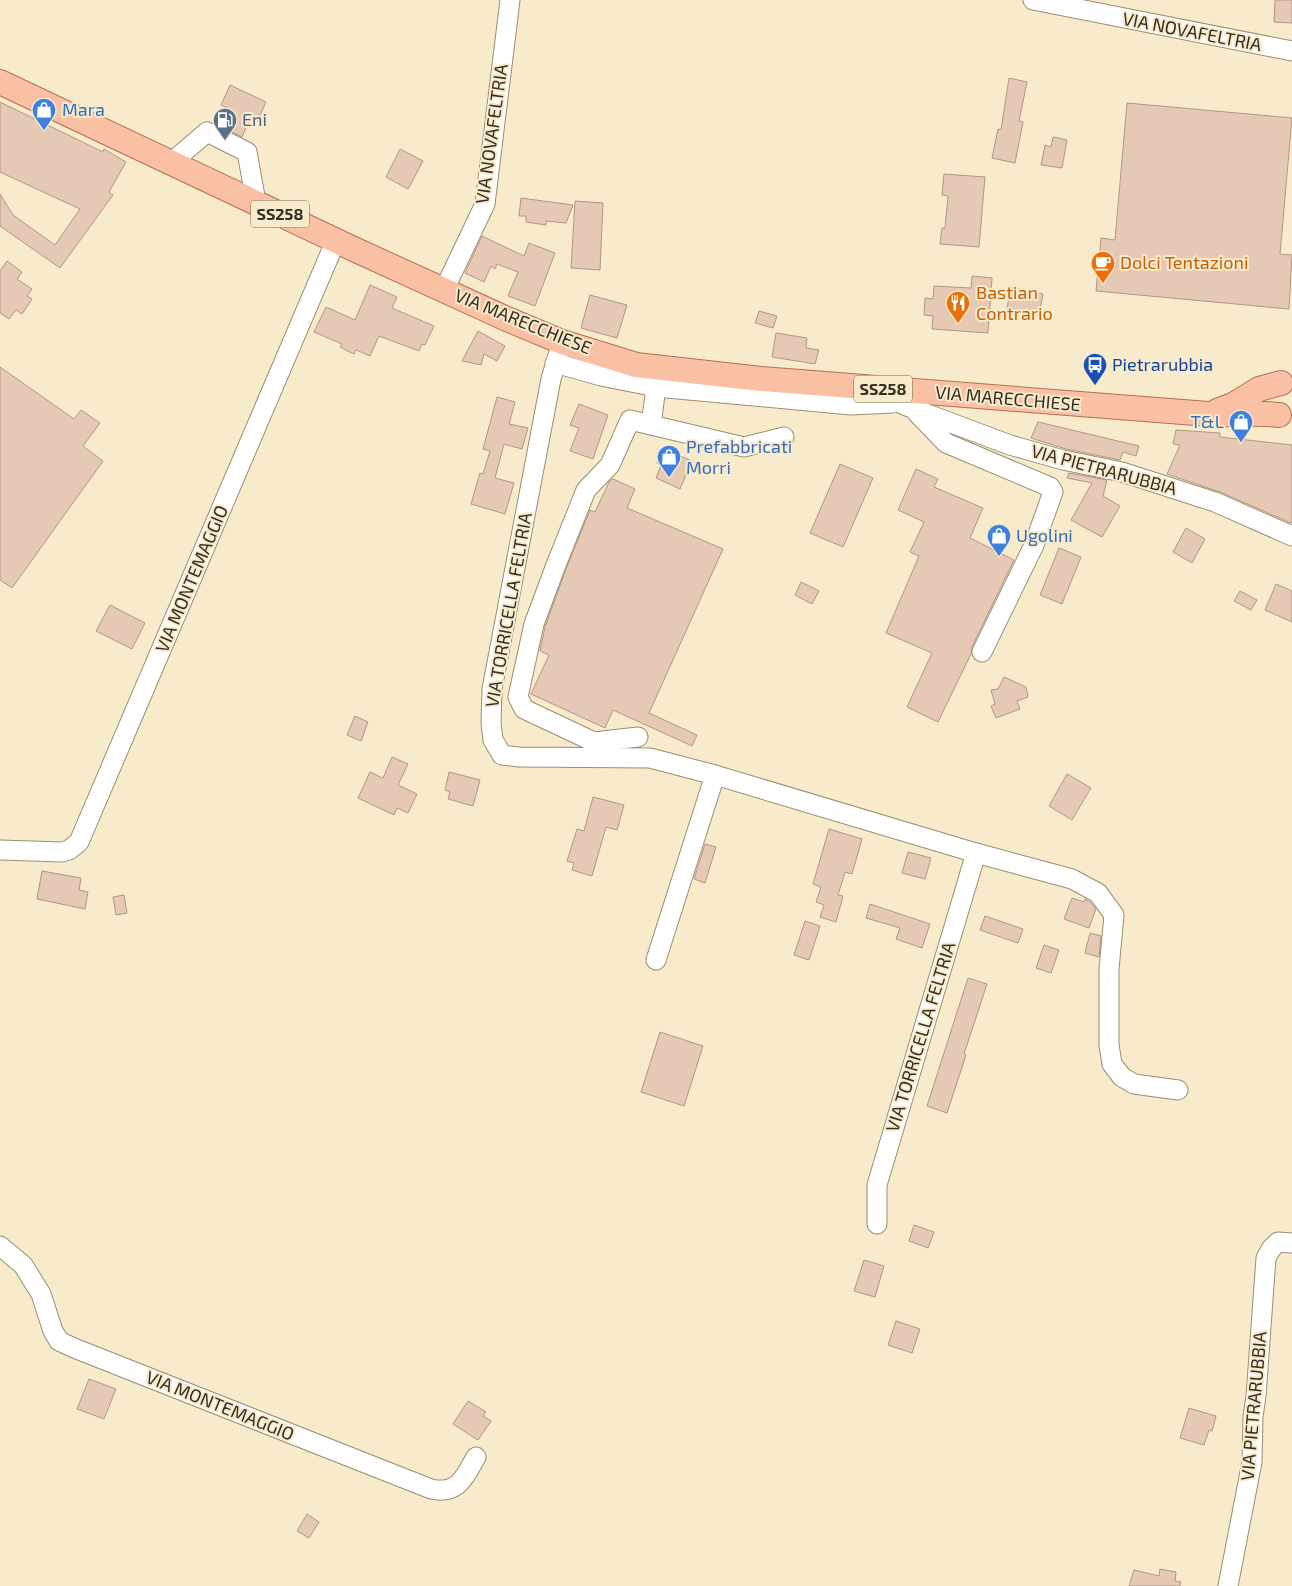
<svg xmlns="http://www.w3.org/2000/svg" width="1292" height="1586" font-family="'Exo 2',sans-serif">
<style>
.building{fill:#e5c9b4;stroke:#b19682}
.lines{fill:none;stroke-linecap:round;stroke-linejoin:round}
.minor-casing{stroke:#9a8d71;stroke-width:21}
.major-casing{stroke:#b27150;stroke-width:26}
.minor{stroke:#fff;stroke-width:19}
.major{stroke:#fac0a4;stroke-width:24}
.labels{text-anchor:middle;stroke-width:4;stroke-linejoin:round;paint-order:stroke}
.shield{fill:#f8ebcc;stroke:#6e6655;stroke-width:1}
.shield-label{font-size:16px;font-weight:bold;fill:#332d22}
.street-label{font-size:18px;fill:#332d22;stroke:#f8ebcc}
.shop-label{font-size:18px;fill:#366cbe;stroke:#f8ebcc;text-anchor:start}
.service-label{font-size:18px;fill:#4e5e75;stroke:#f8ebcc;text-anchor:start}
.food-label{font-size:18px;fill:#c56008;stroke:#f8ebcc;text-anchor:start}
.transit-label{font-size:18px;fill:#164399;stroke:#f8ebcc;text-anchor:start}
</style>
<rect width="100%" height="100%" fill="#f8ebcc"/>
<g class="building">
<path d="M1275,0H1292V23L1274,22Z"/>
<path d="M1009,78L1027,82L1019,121L1023,122L1015,163L992,158L998,129L1001,130Z"/>
<path d="M230,85L266,102L257,122L250,119L242,137L219,125L227,108L221,105Z"/>
<path d="M0,102L103,152L104,149L126,162L109,192L113,195L60,268L0,226V194L13,215L55,245L80,209L0,172Z"/>
<path d="M1127,103L1292,118L1280,254L1292,255L1289,309L1096,291L1101,238L1115,240Z"/>
<path d="M1053,137L1067,140L1062,168L1041,165L1045,145L1051,147Z"/>
<path d="M400,149L423,161L408,189L386,177Z"/>
<path d="M944,174L985,177L979,247L940,244L942,228H945L948,196L942,195Z"/>
<path d="M521,198L573,205L566,223L546,221V225L526,222V216H519Z"/>
<path d="M575,201L603,203L600,270L571,268Z"/>
<path d="M482,236L524,256L529,243L555,253L535,306L508,296L518,272L497,264L495,269L491,266L484,282L465,273Z"/>
<path d="M7,261L22,272L17,279L32,289L27,296L32,299L22,314L16,310L9,319L0,313V271Z"/>
<path d="M972,276L992,278L988,333L932,329L933,316L924,315L925,298L933,299L934,286L971,288Z"/>
<path d="M370,285L397,297L392,308L434,326L425,345L422,344L419,351L379,336L370,356L356,350L354,354L340,347L342,344L314,332L326,307L355,320Z"/>
<path d="M1011,287L1043,294L1039,315L1007,308Z"/>
<path d="M590,295L627,305L617,338L581,328Z"/>
<path d="M759,311L777,316L773,328L755,323Z"/>
<path d="M478,331L505,346L497,361L484,354L481,365L462,361Z"/>
<path d="M776,333L807,338L806,348L819,350L815,364L772,357Z"/>
<path d="M0,367L74,419L81,410L100,423L83,446L103,461L12,588L0,580Z"/>
<path d="M497,397L515,402L509,424L528,428L522,449L504,444L495,478L514,483L505,514L471,504L480,473L483,474L490,451L483,449Z"/>
<path d="M579,404L608,415L593,459L570,451L579,428L570,425Z"/>
<path d="M1038,422L1139,446L1136,456L1123,452L1120,460L1066,449L1031,438Z"/>
<path d="M1176,430L1220,433V437L1292,445V520L1291,523L1220,492L1167,474L1180,445L1173,444Z"/>
<path d="M664,449L692,461L680,489L656,478L661,465L657,463Z"/>
<path d="M840,464L873,478L843,547L810,533Z"/>
<path d="M916,469L938,479L934,487L983,508L970,538L1014,560L972,647L971,654L938,722L907,707L932,653L886,633L919,556L910,552L924,522L898,510Z"/>
<path d="M1069,473L1107,480L1103,496L1120,506L1102,537L1071,520L1092,483L1067,478Z"/>
<path d="M613,479L635,489L627,508L723,549L649,713L697,735L692,746L613,710L605,728L531,694L549,655L540,651L545,627L566,569L590,510L595,512L609,482Z"/>
<path d="M1186,528L1205,539L1192,563L1173,552Z"/>
<path d="M1059,548L1081,557L1062,604L1040,595Z"/>
<path d="M801,582L819,591L812,604L795,595Z"/>
<path d="M1276,584L1292,591V622L1265,610Z"/>
<path d="M1240,591L1257,600L1251,610L1234,601Z"/>
<path d="M110,605L145,623L132,649L96,631Z"/>
<path d="M1004,677L1026,687L1028,697L1017,701L1020,709L996,718L991,706L995,704L991,690L998,689Z"/>
<path d="M355,716L368,722L361,741L347,735Z"/>
<path d="M392,757L408,764L398,785L417,794L408,813L397,808L394,815L358,798L370,772L383,778Z"/>
<path d="M449,772L480,780L473,806L448,799L450,792L445,790Z"/>
<path d="M1067,774L1091,788L1072,820L1049,806Z"/>
<path d="M593,797L624,805L617,830L606,827L592,876L572,870L574,863L567,861L577,829L584,831Z"/>
<path d="M829,829L862,839L852,874L845,872L838,895L843,896L836,922L820,917L824,905L816,902L821,887L813,884Z"/>
<path d="M705,844L716,847L705,883L694,879Z"/>
<path d="M908,852L931,858L925,879L902,873Z"/>
<path d="M42,871L81,878L79,890L88,892L85,909L37,899Z"/>
<path d="M124,895L127,913L116,915L113,897Z"/>
<path d="M1072,898L1084,902L1085,899L1090,902L1096,909L1089,928L1064,919Z"/>
<path d="M870,904L930,924L922,948L896,939L900,928L866,918Z"/>
<path d="M985,916L1023,929L1018,943L980,930Z"/>
<path d="M805,921L820,926L809,960L794,955Z"/>
<path d="M1090,933L1101,936L1099,957L1085,953Z"/>
<path d="M1044,945L1059,950L1051,973L1036,968Z"/>
<path d="M968,978L987,984L964,1054L966,1055L947,1113L927,1106Z"/>
<path d="M660,1032L703,1046L684,1106L641,1092Z"/>
<path d="M914,1225L934,1232L928,1248L909,1241Z"/>
<path d="M864,1260L884,1266L875,1297L854,1291Z"/>
<path d="M896,1321L920,1329L912,1353L888,1345Z"/>
<path d="M89,1379L116,1389L104,1419L77,1409Z"/>
<path d="M468,1401L486,1412L483,1416L491,1421L478,1440L453,1424Z"/>
<path d="M1189,1408L1216,1416L1212,1431L1209,1430L1204,1445L1180,1438Z"/>
<path d="M307,1514L319,1522L309,1538L297,1531Z"/>
<path d="M1160,1569L1176,1572L1175,1581L1181,1582L1180,1586H1129L1134,1570L1159,1576Z"/>
</g>
<g class="lines">
<defs>
<g id="minor">
<path d="M1033,0L1292,51"/>
<path d="M172,162L207,132L247,152L256,202"/>
<path d="M444,290L485,204L510,0"/>
<path d="M562,342L551,379L492,689L491,723L493,740L502,755L519,757L650,758L715,775L976,853L1072,879L1098,893L1114,915L1109,969V1045L1112,1064L1122,1077L1134,1084L1178,1090"/>
<path d="M555,363L601,376L656,387"/>
<path d="M874,392L914,409L1010,445L1063,460L1122,472L1215,502L1292,536"/>
<path d="M917,413L946,443L1050,487L1053,492L1034,545L982,652"/>
<path d="M651,425L656,387L851,405L893,403"/>
<path d="M638,737L594,742L524,709L518,697L534,624L556,565L586,490L610,465L630,420L744,447L784,437"/>
<path d="M0,850L62,852L69,850L79,842L336,240"/>
<path d="M656,960L715,775"/>
<path d="M877,1224V1185L976,853"/>
<path d="M0,1246L23,1265L41,1294L53,1331L59,1341L74,1348L431,1489C458,1495 465,1477 476,1457"/>
<path d="M1228,1586L1252,1462L1253,1417L1256,1396L1266,1258L1271,1249L1278,1242L1292,1243"/>
</g>
<g id="major">
<path d="M0,82L358,251L507,319L562,342L636,365L761,379L1208,414C1232,415 1256,412 1279,415"/>
<path d="M1217,411L1233,405L1259,389L1281,383"/>
</g>
</defs>
<use href="#minor" class="minor-casing"/>
<use href="#major" class="major-casing"/>
<use href="#minor" class="minor"/>
<use href="#major" class="major"/>
</g>
<defs>
<symbol id="shop-pin" viewBox="-11 -11 22 30"><path d="M0 17L-7.5 6A9.5 9.5 0 1 1 7.5 6Z" fill="#3f7fe0" stroke="#f8ebcc"/><path d="M-5-2.5h2.3a2.7 3.5 0 0 1 5.4 0H5L5.5 6h-11ZM-1.5-2.5h3a1.5 2.3 0 0 0-3 0Z" fill="#fff"/></symbol>
<symbol id="fuel-pin" viewBox="-11 -11 22 30"><path d="M0 17L-7.5 6A9.5 9.5 0 1 1 7.5 6Z" fill="#5c6f8a" stroke="#f8ebcc"/><path d="M-5.5-6h7V0h2V4h1.3V-2.5L3-4.5l.8-.8L6-3V5H2.5V1h-1V6h-7ZM-4.2-4.7v3.2H.2V-4.7Z" fill="#fff"/></symbol>
<symbol id="cafe-pin" viewBox="-11 -11 22 30"><path d="M0 17L-7.5 6A9.5 9.5 0 1 1 7.5 6Z" fill="#e8710a" stroke="#f8ebcc"/><path d="M-5.5-4.5H6V0H3Q3 3.5 0 3.5H-2.5Q-5.5 3.5-5.5 0ZM3-3.2v2h1.7v-2ZM-6 4.5H4V6H-6Z" fill="#fff"/></symbol>
<symbol id="restaurant-pin" viewBox="-11 -11 22 30"><path d="M0 17L-7.5 6A9.5 9.5 0 1 1 7.5 6Z" fill="#e8710a" stroke="#f8ebcc"/><path d="M-5-6h1v4h1v-4h1v4h1v-4h1v5L-1.5 .5V6h-2V.5L-5-1ZM5-6V6H3V1.5H1.5Q1.5-4 5-6Z" fill="#fff"/></symbol>
<symbol id="bus-pin" viewBox="-11 -11 22 30"><path d="M0 17L-7.5 6A9.5 9.5 0 1 1 7.5 6Z" fill="#1a4fb4" stroke="#f8ebcc"/><path d="M-5-6H5V4H4V6H2V4H-2V6H-4V4H-5ZM-3.5-4V0h7V-4ZM-3.5 1.2v1.5H-2V1.2ZM2 1.2v1.5H3.5V1.2Z" fill="#fff"/></symbol>
</defs>
<g fill-rule="evenodd">
<use href="#shop-pin" x="30" y="96" width="28" height="38"/>
<use href="#fuel-pin" x="211" y="106" width="28" height="38"/>
<use href="#cafe-pin" x="1089" y="249" width="28" height="38"/>
<use href="#restaurant-pin" x="944" y="289" width="28" height="38"/>
<use href="#bus-pin" x="1081" y="351" width="28" height="38"/>
<use href="#shop-pin" x="1227" y="408" width="28" height="38"/>
<use href="#shop-pin" x="655" y="443" width="28" height="38"/>
<use href="#shop-pin" x="985" y="522" width="28" height="38"/>
</g>
<g class="labels">
<g class="shield">
<rect x="251" y="200.5" width="58" height="27" rx="4"/>
<rect x="854" y="375.5" width="58" height="27" rx="4"/>
</g>
<g class="shield-label">
<text x="280" y="220">SS258</text>
<text x="883" y="395">SS258</text>
</g>
<g class="street-label">
<text transform="translate(1192 32) rotate(11)" y="6">VIA NOVAFELTRIA</text>
<text transform="translate(492 134) rotate(-82)" y="6">VIA NOVAFELTRIA</text>
<text transform="translate(523 322) rotate(22)" y="6">VIA MARECCHIESE</text>
<text transform="translate(1008 399) rotate(5)" y="6">VIA MARECCHIESE</text>
<text transform="translate(1104 470) rotate(15)" y="6">VIA PIETRARUBBIA</text>
<text transform="translate(192 579) rotate(-67)" y="6">VIA MONTEMAGGIO</text>
<text transform="translate(509 610) rotate(-80)" y="6">VIA TORRICELLA FELTRIA</text>
<text transform="translate(921 1037) rotate(-73)" y="6">VIA TORRICELLA FELTRIA</text>
<text transform="translate(220 1406) rotate(22)" y="6">VIA MONTEMAGGIO</text>
<text transform="translate(1254 1406) rotate(-85)" y="6">VIA PIETRARUBBIA</text>
</g>
<g class="shop-label">
<text x="62" y="116">Mara</text>
<text x="1224" y="428" text-anchor="end">T&amp;L</text>
<text x="686" y="453">Prefabbricati<tspan x="686" dy="21">Morri</tspan></text>
<text x="1016" y="542">Ugolini</text>
</g>
<g class="service-label">
<text x="242" y="126">Eni</text>
</g>
<g class="food-label">
<text x="1120" y="269">Dolci Tentazioni</text>
<text x="976" y="299">Bastian<tspan x="976" dy="21">Contrario</tspan></text>
</g>
<g class="transit-label">
<text x="1112" y="371">Pietrarubbia</text>
</g>
</g>
</svg>
